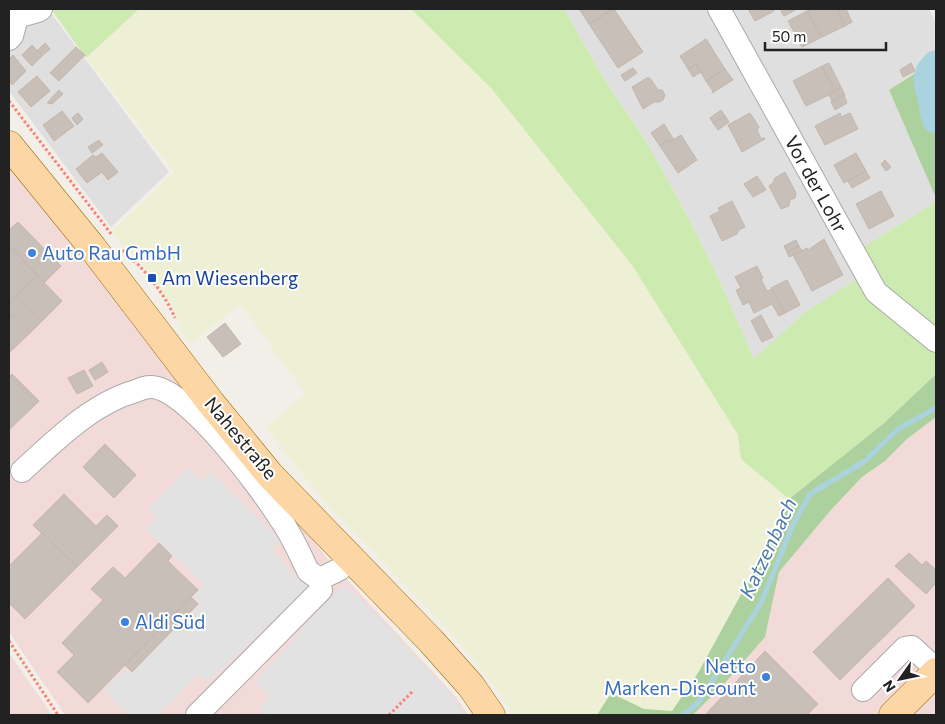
<svg xmlns="http://www.w3.org/2000/svg" width="945" height="724" font-family="Commissioner,sans-serif">
<style>
.residential{fill:#e0dfdf}
.commercial{fill:#f2dad9}
.farmland{fill:#eef0d5}
.grass{fill:#cdebb0}
.forest{fill:#add19e}
.parking{fill:#e2e2e2}
.lines{fill:none;stroke-linecap:round;stroke-linejoin:round}
.stream{stroke:#aad3df;stroke-width:5}
.river{stroke:#aad3df;stroke-width:29}
.building{fill:#c7bfb8;stroke:#c4b6ab}
.minor-casing{stroke:#a9a9a9;stroke-width:24}
.major-casing{stroke:#a06b00;stroke-width:29}
.path{stroke:#fa8072;stroke-width:3;stroke-dasharray:2.5 2.5;stroke-linecap:butt}
.minor{stroke:#fff;stroke-width:22}
.major{stroke:#fcd6a4;stroke-width:28}
.shop-dot{fill:#3f7fe0;stroke:#fff;stroke-width:2}
.transit-dot{fill:#1a4fb4;stroke:#fff;stroke-width:2}
.labels{text-anchor:middle;stroke-width:4;stroke-linejoin:round;paint-order:stroke}
.street-label{font-size:19px;fill:#222;stroke:#fff}
.shop-label{font-size:19px;fill:#366cbe;stroke:#fff;text-anchor:start}
.transit-label{font-size:19px;fill:#164399;stroke:#fff;text-anchor:start}
.water-label{font-size:20px;font-style:italic;fill:#4a7aab;stroke:#fff}
</style>
<rect width="100%" height="100%" fill="#f2efe9"/>
<g class="residential">
<path d="M48,9L169,172L111,227L9,91V42Z"/>
<path d="M564,9H929L936,23V60L889,90L936,198V202L863,247L854,281L805,312L754,360L718,277L686,213L647,143L604,79Z"/>
</g>
<g class="commercial">
<path d="M9,163L327,558L456,697L468,715H65L9,632Z"/>
<path d="M936,417V715H693L725,683L765,637L779,572L831,510L862,477L885,461L907,439Z"/>
<path d="M9,653L52,715H9Z"/>
</g>
<path class="farmland" d="M139,9H411L491,88L632,265L738,435L741,459L789,499L756,567L698,673L672,711L644,709L611,693L597,715H514L492,682L443,624L326,504L266,427L306,394L240,304L191,343L182,331L172,307L142,264L122,244L112,231L174,172L87,58Z"/>
<g class="grass">
<path d="M51,9H139L86,58Z"/>
<path d="M411,9H564L604,79L647,143L686,213L718,277L754,359L805,312L854,281L863,247L936,202V374L883,424L789,499L741,459L738,435L632,265L491,88Z"/>
</g>
<g class="forest">
<path d="M936,60V198L889,90Z"/>
<path d="M936,374V417L907,439L885,461L862,477L831,510L779,572L765,637L725,683L693,715H597L611,693L644,709L672,711L698,673L756,567L789,499L883,424Z"/>
</g>
<g class="parking">
<path d="M189,467L202,480L211,471L280,540L272,549L294,575L310,590L284,616L271,622L208,683L199,674L159,715H128L103,690L125,668L131,674L200,604L193,597L204,585L146,529L156,518L148,509Z"/>
<path d="M343,584L365,603L454,697L465,715H266L259,709L269,696L255,682Z"/>
</g>
<g class="lines">
<path class="stream" d="M683,715L699,702L761,603L793,525L810,494L865,461L898,429L936,408"/>
<path class="river" d="M936,65L930,72L928,80L936,119"/>
</g>
<g class="building">
<path d="M582,9H613L589,24L580,10Z"/>
<path d="M614,9L643,52L618,68L589,24Z"/>
<path d="M748,9H773L774,11L755,21Z"/>
<path d="M780,9H797L784,16Z"/>
<path d="M812,9H837L845,26L822,37L807,11Z"/>
<path d="M837,9H846L852,22L845,26Z"/>
<path d="M807,11L822,37L802,47L788,21Z"/>
<path d="M706,39L725,69L706,81L696,64L688,69L680,56Z"/>
<path d="M45,43L50,49L42,56L37,51Z"/>
<path d="M32,45L42,56L32,66L22,55Z"/>
<path d="M76,47L85,55L59,81L50,73Z"/>
<path d="M13,55L26,71L12,85L9,81V59Z"/>
<path d="M829,63L841,87L835,90L822,66Z"/>
<path d="M911,63L915,71L903,77L900,70Z"/>
<path d="M696,64L701,72L693,77L688,69Z"/>
<path d="M822,66L835,92L806,106L793,81Z"/>
<path d="M633,68L637,73L625,81L621,75Z"/>
<path d="M725,69L733,80L712,93L713,91L706,81Z"/>
<path d="M37,76L50,91L31,107L18,92Z"/>
<path d="M647,78H650L658,90H662L665,95L663,100L659,102H654L643,109L632,87Z"/>
<path d="M841,87L845,95L832,101L829,95Z"/>
<path d="M59,90L63,94L52,104L47,103Z"/>
<path d="M844,95L847,103L835,110L831,102Z"/>
<path d="M721,110L725,116L713,123L710,118Z"/>
<path d="M62,111L74,126L54,141L43,125Z"/>
<path d="M78,113L83,119L77,125L72,118Z"/>
<path d="M750,113L759,127L757,130L761,139L764,138L765,139L742,152L728,125Z"/>
<path d="M840,113L841,117L850,113L858,129L825,145L815,126Z"/>
<path d="M725,116L729,122L718,130L713,123Z"/>
<path d="M664,124L674,140L670,142L668,140L660,146L651,133Z"/>
<path d="M681,135L697,160L678,173L660,146L668,140L670,142Z"/>
<path d="M99,140L103,145L92,153L88,147Z"/>
<path d="M102,153L118,172L108,180L102,172L87,183L76,169L93,155L96,157Z"/>
<path d="M856,153L866,171L844,183L834,165Z"/>
<path d="M885,160L891,167L886,171L881,164Z"/>
<path d="M866,171L870,178L852,188L848,181Z"/>
<path d="M785,172L796,193L795,198L790,200L789,206L781,209L769,186L773,183L775,178Z"/>
<path d="M757,176L766,190L753,197L744,184Z"/>
<path d="M881,191L894,216L869,229L856,204Z"/>
<path d="M732,201L745,227L739,230L737,234L722,241L710,216L720,211L718,208Z"/>
<path d="M18,222L61,266L44,283L9,244V230Z"/>
<path d="M824,239L843,275L812,291L793,255L807,248L808,250Z"/>
<path d="M796,240L799,246L787,252L784,246Z"/>
<path d="M9,245L37,275L9,304Z"/>
<path d="M799,246L802,251L789,257L787,252Z"/>
<path d="M757,266L763,278L761,279L767,291L772,289L785,313L779,316L772,304L754,313L749,302L743,305L736,290L741,288L735,277Z"/>
<path d="M37,275L62,301L42,321L17,296Z"/>
<path d="M787,280L800,305L785,313L771,288Z"/>
<path d="M17,296L42,321L31,332L13,314L9,318V304Z"/>
<path d="M13,314L31,332L9,353V318Z"/>
<path d="M761,315L773,337L762,342L751,321Z"/>
<path d="M225,323L241,344L223,357L207,337Z"/>
<path d="M102,362L108,372L95,380L89,370Z"/>
<path d="M84,370L93,386L77,394L68,378Z"/>
<path d="M12,374L39,401L9,430V378Z"/>
<path d="M105,444L136,475L114,498L83,467Z"/>
<path d="M64,494L107,537L77,567L33,525Z"/>
<path d="M107,515L118,526L107,537L96,526Z"/>
<path d="M42,533L77,567L25,619L9,603V566Z"/>
<path d="M159,543L172,556L168,561L198,590L88,703L57,672L74,655L62,643L103,600L91,589L113,567L125,578Z"/>
<path d="M909,553L922,565L926,561L936,570V583L926,594L895,566Z"/>
<path d="M888,578L915,606L840,680L813,652Z"/>
<path d="M191,597L198,604L132,672L125,665Z"/>
<path d="M765,651L818,704L807,715H705Z"/>
</g>
<g class="lines">
<defs>
<g id="minor">
<path d="M719,9L876,292L936,341"/>
<path d="M9,13L17,17L38,11L41,9"/>
<path d="M9,39L12,36L17,17"/>
<path d="M22,471C55,441 92,403 136,391C140,389 146,387 151,387C187,387 262,490 281,520C292,536 300,554 308,571L315,576L322,578L340,569L350,559"/>
<path d="M863,690L905,648L912,647L936,669"/>
<path d="M197,715L321,590"/>
</g>
<g id="major">
<path d="M9,145L92,247L211,403L270,475L431,641L471,686L491,715"/>
<path d="M893,715L936,672"/>
</g>
</defs>
<use href="#minor" class="minor-casing"/>
<use href="#major" class="major-casing"/>
<g class="path">
<path d="M9,101L112,235"/>
<path d="M123,250C144,269 164,292 175,318"/>
<path d="M9,641L58,715"/>
<path d="M389,715L412,692"/>
</g>
<use href="#minor" class="minor"/>
<use href="#major" class="major"/>
</g>
<g class="shop-dot">
<circle cx="32" cy="253" r="5"/>
<circle cx="125" cy="622" r="5"/>
<circle cx="766" cy="677" r="5"/>
</g>
<rect class="transit-dot" x="147" y="273" width="10" height="10" rx="2.5"/>
<g class="labels">
<g class="street-label">
<text transform="translate(816 184) rotate(61)" y="7">Vor der Lohr</text>
<text transform="translate(241 438) rotate(50)" y="7">Nahestraße</text>
</g>
<g class="shop-label">
<text x="42" y="260">Auto Rau GmbH</text>
<text x="135" y="629">Aldi Süd</text>
<text x="756" y="673" text-anchor="end">Netto<tspan x="756" dy="22">Marken-Discount</tspan></text>
</g>
<g class="transit-label">
<text x="162" y="285">Am Wiesenberg</text>
</g>
<g class="water-label">
<text transform="translate(768 548) rotate(-65)" y="7">Katzenbach</text>
</g>
</g>
<rect width="945" height="724" fill="none" stroke="#222222" stroke-width="20"/>
<g transform="translate(900 679) rotate(237)" stroke="#ffffff" stroke-width="4" paint-order="stroke">
<path d="M0-4L9 19L0 12L-9 19Z" fill="#222222"/>
<text y="-8" font-size="14" font-weight="bold" text-anchor="middle" fill="#222222">N</text>
</g>
<path d="M765 42v8h121v-8" fill="none" stroke="#222222" stroke-width="2.5"/>
<text x="772" y="42" font-size="15" fill="#222222" stroke="#ffffff" stroke-width="4" paint-order="stroke">50 m</text>
</svg>
